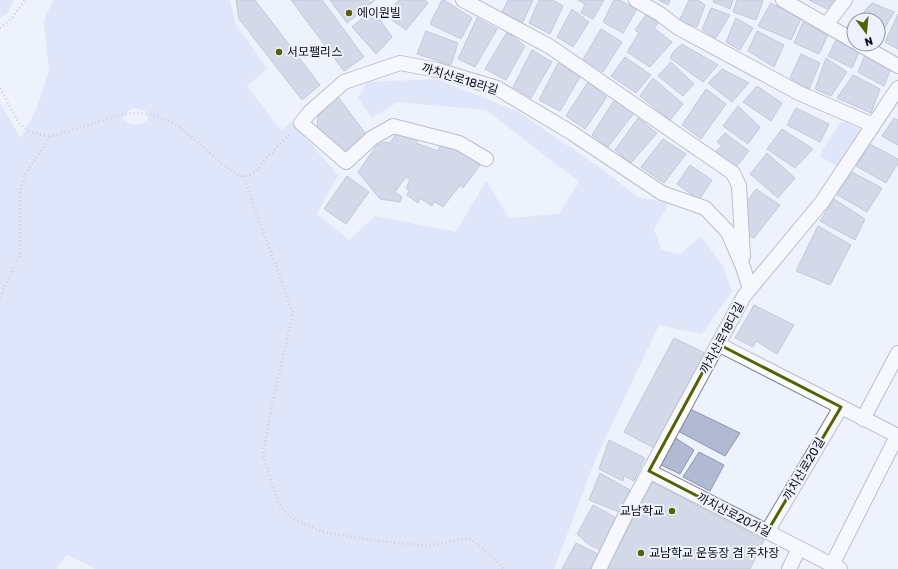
<svg xmlns="http://www.w3.org/2000/svg" width="898" height="569" font-family="Rubik,'Noto Sans KR',sans-serif">
<style>
.green{fill:#cdd7f5;fill-rule:evenodd}
.building{fill:#b1bad2;stroke:#8d96ad}
.lines{fill:none;stroke-linecap:round;stroke-linejoin:round}
.street-casing{stroke:#777f96;stroke-width:16}
.path{stroke:#a0a4ad;stroke-width:2.5;stroke-dasharray:1 3;stroke-linecap:butt}
.street{stroke:#fff;stroke-width:14}
.marked{fill:none;stroke:#536205;stroke-width:3;stroke-linejoin:round}
.poi-dot{fill:#536205;stroke:#eef2fc;stroke-width:1.5}
.labels{text-anchor:middle;stroke-width:4;stroke-linejoin:round;paint-order:stroke}
.poi-label{font-size:12px;fill:#0a0d15;stroke:#eef2fc;text-anchor:start}
.street-label{font-size:12px;fill:#0a0d15;stroke:#eef2fc}
</style>
<rect width="100%" height="100%" fill="#eef2fc"/>
<g class="green">
<path d="M0,0H14L7,14L0,18Z"/>
<path d="M53,0H230L236,24L267,69L247,86L281,131L291,121L338,175L317,214L349,240L375,216L456,232L486,181L509,218L559,214L579,182L486,110L398,102L372,118L358,98L367,82L437,79L517,111L602,169L638,197L669,203L654,229L661,250L680,254L701,236L723,266L732,291L702,334L659,325L596,458L554,569H96L67,555L56,569H0V103L21,138L37,108L49,71L44,21ZM133,108L146,111L148,120C138,125 131,128 123,119L128,111Z"/>
<path d="M841,121L863,130L838,167L819,156Z"/>
</g>
<g class="building">
<path d="M236,0H255L320,85L302,100L239,19Z"/>
<path d="M291,0H322L364,57L344,71Z"/>
<path d="M330,0H368L370,3L374,0H375L347,23Z"/>
<path d="M399,0H425L428,3L406,30L385,15Z"/>
<path d="M442,0H444L472,18L461,39L430,24Z"/>
<path d="M508,0H533L522,24L502,12Z"/>
<path d="M539,0H553L563,6L550,34L529,23Z"/>
<path d="M578,0H604L593,19L581,13L585,4Z"/>
<path d="M614,0H619L637,9L623,33L603,22Z"/>
<path d="M659,0H670L668,5Z"/>
<path d="M689,0H698L705,5L697,27L679,21Z"/>
<path d="M714,0H733L730,9L713,2Z"/>
<path d="M737,0H761L763,1L756,20L733,12Z"/>
<path d="M809,0H834L827,9Z"/>
<path d="M771,3L801,19L791,40L758,26Z"/>
<path d="M872,3L894,12L878,40V20H856Z"/>
<path d="M711,8L730,15L716,38L702,30Z"/>
<path d="M372,9L392,37L376,54L352,27Z"/>
<path d="M572,9L589,22L573,47L557,37Z"/>
<path d="M647,13L659,22L654,28L672,42L650,67L627,52L639,33L635,30Z"/>
<path d="M898,14V49L885,42Z"/>
<path d="M477,18L497,29L475,67L458,59Z"/>
<path d="M736,18L753,28L740,50L726,42Z"/>
<path d="M803,22L828,35L819,54L794,43Z"/>
<path d="M601,29L622,42L603,72L583,59Z"/>
<path d="M426,31L458,43L451,65L417,54Z"/>
<path d="M757,31L784,45L774,67L748,51Z"/>
<path d="M507,32L525,46L506,80L485,69Z"/>
<path d="M836,40L859,53L852,68L828,56Z"/>
<path d="M682,44L718,65L703,82L670,58L674,51Z"/>
<path d="M532,50L552,62L531,98L513,87Z"/>
<path d="M801,54L820,63L809,89L790,78Z"/>
<path d="M865,55L891,68L884,86L858,72Z"/>
<path d="M625,57L651,75L636,93L611,76Z"/>
<path d="M826,58L847,72L831,96L815,89Z"/>
<path d="M671,62L694,84L683,96L658,76Z"/>
<path d="M558,63L580,77L560,111L539,100Z"/>
<path d="M722,69L749,83L732,102L708,83Z"/>
<path d="M853,75L880,89L871,113L837,98Z"/>
<path d="M653,78L683,104L670,120L640,96Z"/>
<path d="M588,82L607,97L585,129L566,116Z"/>
<path d="M757,86L782,103L771,121L743,102Z"/>
<path d="M706,89L726,104L701,139L682,125Z"/>
<path d="M338,97L366,134L348,149L342,151L317,130L318,116Z"/>
<path d="M615,99L634,113L608,147L592,135Z"/>
<path d="M738,106L760,127L748,144L723,126Z"/>
<path d="M796,108L829,124L820,142L787,125Z"/>
<path d="M638,118L657,133L631,163L615,150Z"/>
<path d="M894,118L898,120V145L882,136Z"/>
<path d="M782,129L813,149L795,168L767,149Z"/>
<path d="M397,132L418,137L416,143L438,151L441,144L457,149L480,165L463,188L460,185L443,207L434,201L432,206L420,198L418,203L407,195L409,191L406,188L410,180L406,177L395,192L402,197L400,202L380,199L358,172L377,145L385,142L390,143Z"/>
<path d="M725,133L749,151L736,167L715,152L722,146L717,142Z"/>
<path d="M663,139L686,154L664,183L641,167Z"/>
<path d="M870,144L898,159V163L886,183L856,166Z"/>
<path d="M767,153L795,178L778,198L750,174Z"/>
<path d="M690,165L712,180L699,200L677,184Z"/>
<path d="M852,172L882,188L867,212L836,194Z"/>
<path d="M347,176L369,192L346,224L324,209Z"/>
<path d="M756,189L780,205L754,238L747,235L746,203Z"/>
<path d="M834,199L865,219L855,240L820,221Z"/>
<path d="M818,226L851,245L830,285L796,271Z"/>
<path d="M754,305L794,325L777,354L756,341L753,347L735,338Z"/>
<path d="M674,338L705,353L654,448L624,432Z"/>
<path d="M690,409L740,433L725,456L678,431Z"/>
<path d="M674,437L694,450L680,474L659,464Z"/>
<path d="M609,440L645,458L634,481L624,476L623,481L599,469Z"/>
<path d="M699,452L724,465L710,491L683,477Z"/>
<path d="M600,473L630,490L619,512L589,500Z"/>
<path d="M652,482L764,540L750,569H607Z"/>
<path d="M593,505L617,518L600,550L588,544L577,534Z"/>
<path d="M576,543L598,554L591,569H562Z"/>
</g>
<g class="lines">
<defs>
<g id="street">
<path d="M463,0L549,46L733,173L739,186L743,256"/>
<path d="M636,0L660,14L677,27L799,93L873,125"/>
<path d="M783,0L854,41"/>
<path d="M826,25L845,0"/>
<path d="M859,44L898,66"/>
<path d="M486,159L459,143L393,126L372,138L346,162L301,123L310,112L344,82L400,63L437,70L497,88L572,133L662,193L705,208L728,232L743,267L750,289"/>
<path d="M718,344L898,436"/>
<path d="M863,419L898,353"/>
<path d="M649,471L840,569"/>
<path d="M767,532L841,407"/>
<path d="M832,565L897,436"/>
<path d="M599,569L624,518L744,296L822,202L898,88"/>
<path d="M789,569L799,548"/>
</g>
</defs>
<use href="#street" class="street-casing"/>
<g class="path">
<path d="M0,28L12,18L25,0"/>
<path d="M0,88L19,123L29,131L50,137"/>
<path d="M243,176L293,313L273,400L263,454L278,503L291,518L323,532L370,540L429,546L462,539H470L477,544L501,565L504,569"/>
<path d="M0,297L20,255V191L26,173L50,137L117,116L129,113H140L152,115L164,119L180,127L225,166C230,169 234,173 239,175C248,178 259,172 262,163L291,133"/>
</g>
<use href="#street" class="street"/>
</g>
<path d="M0 0H898V569H0ZM718,344L841,407L767,532L649,471Z" fill="#eef2fc" fill-opacity=".55" fill-rule="evenodd"/>
<path class="marked" d="M718,344L841,407L767,532L649,471Z"/>
<g class="poi-dot">
<circle cx="349" cy="13" r="4"/>
<circle cx="279" cy="52" r="4"/>
<circle cx="672" cy="511" r="4"/>
<circle cx="641" cy="553" r="4"/>
</g>
<g class="labels">
<g class="poi-label">
<text x="357" y="17">에이원빌</text>
<text x="287" y="56">서모팰리스</text>
<text x="664" y="515" text-anchor="end">교남학교</text>
<text x="649" y="557">교남학교 운동장 겸 주차장</text>
</g>
<g class="street-label">
<text transform="translate(460 79) rotate(17)" y="4">까치산로18라길</text>
<text transform="translate(722 338) rotate(-62)" y="4">까치산로18다길</text>
<text transform="translate(804 469) rotate(-60)" y="4">까치산로20길</text>
<text transform="translate(734 515) rotate(27)" y="4">까치산로20가길</text>
</g>
</g>
<g transform="translate(866 32) rotate(164)"><circle r="19" fill="#eef2fc" stroke="#9396a0"/>
<path d="M0-3L7 15L0 10L-7 15Z" fill="#536205"/>
<text y="-6" font-size="11" font-weight="bold" text-anchor="middle" fill="#0a0d15">N</text>
</g>
</svg>
